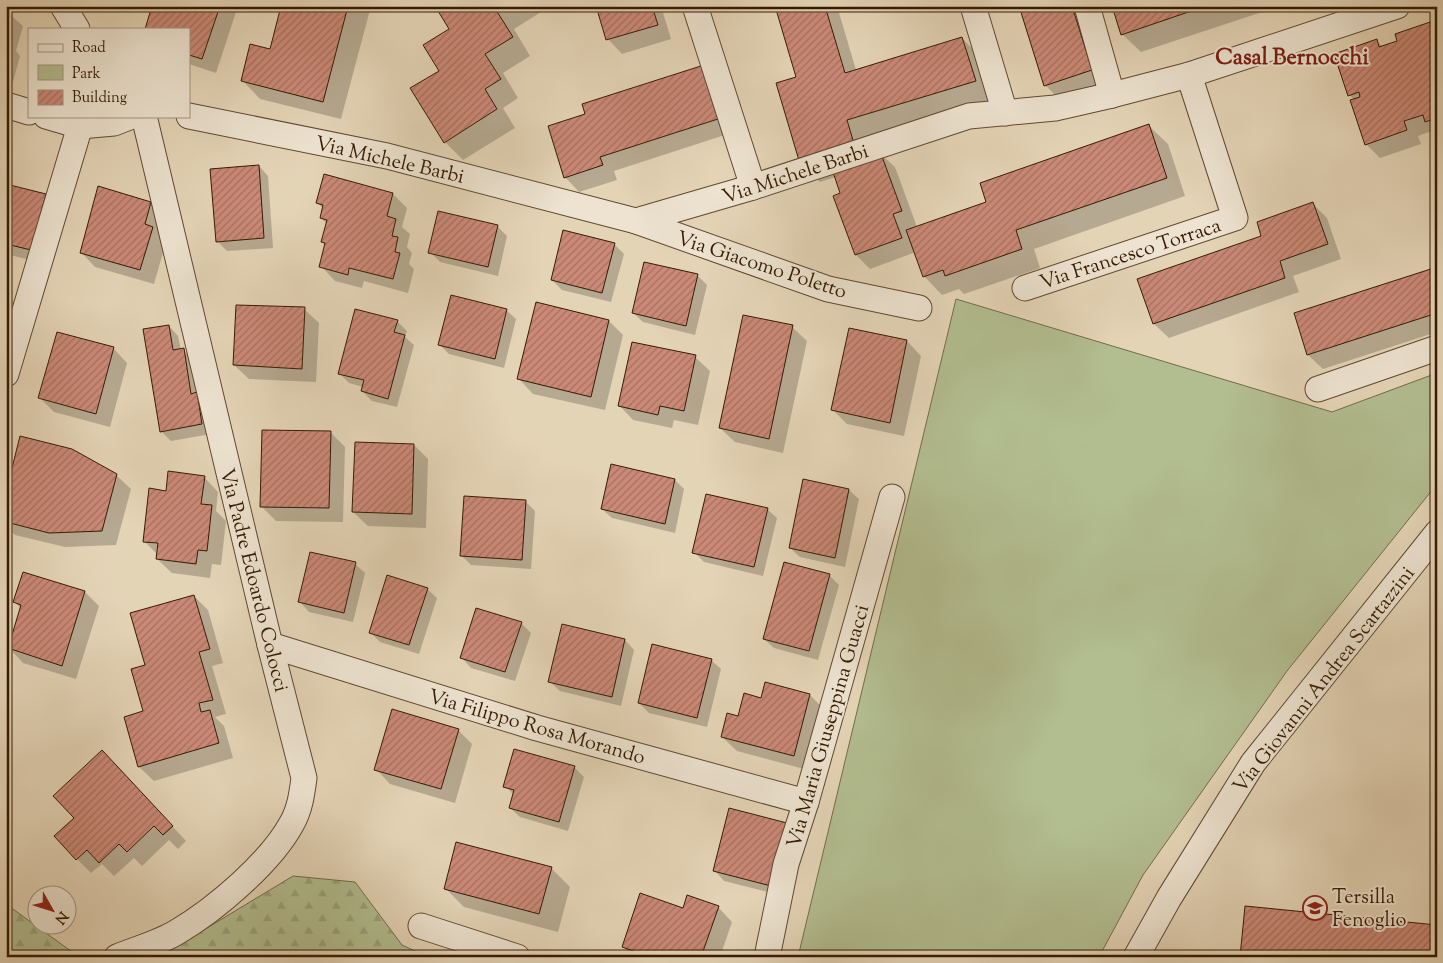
<svg xmlns="http://www.w3.org/2000/svg" width="1443" height="963" font-family="'Sorts Mill Goudy',serif">
<style>
.green{fill:#b2bd90;stroke:#736c49}
.forest{fill:url(#forest-firs);stroke:#736c49}
.shadow{fill:#0003}
.building{fill:url(#building-hatch);stroke:#341b02}
.lines{fill:none;stroke-linecap:round;stroke-linejoin:round}
.minor-casing{stroke:#60492f;stroke-width:27}
.minor{stroke:#ede3d0;stroke-width:25}
.labels{text-anchor:middle;stroke-width:4;stroke-linejoin:round;paint-order:stroke}
.street-label{font-size:20px;fill:#341b02;stroke:#ede3d0}
.poi-label{font-size:20px;fill:#341b02;stroke:#ede3d0;text-anchor:start}
.quarter-label{font-size:22px;font-weight:bold;fill:#7a1f14;stroke:#ede3d0}
</style>
<defs>
<pattern id="forest-firs" width="22" height="20" patternUnits="userSpaceOnUse" patternTransform="scale(1.25)"><rect width="22" height="20" fill="#b2bd90"/><path d="M5 1l3.5 6h-7zM16 11l3.5 6h-7z" fill="#9aa27b"/></pattern>
<pattern id="building-hatch" width="6" height="6" patternUnits="userSpaceOnUse" patternTransform="scale(1.25)"><rect width="6" height="6" fill="#cb8977"/><path d="M-1 1l2-2M0 6l6-6M5 7l2-2" fill="none" stroke="#a66f5f"/></pattern>
</defs>
<rect width="100%" height="100%" fill="#e4d4b6"/>
<filter id="stains"><feTurbulence type="fractalNoise" baseFrequency=".004" numOctaves="4"/><feColorMatrix values="0 0 0 0 .2 0 0 0 0 .09 0 0 0 0 .02 0 0 0 .5 -.17"/></filter>
<radialGradient id="worn" r=".72"><stop offset=".6" stop-color="#630" stop-opacity="0"/><stop offset="1" stop-color="#630" stop-opacity=".3"/></radialGradient>
<path class="green" d="M956,299L1332,412L1437,373V484L1287,671L1143,875L1099,957H798Z"/>
<g class="forest">
<path d="M293,876L355,882L402,945L428,957H159Z"/>
<path d="M6,904L79,957H6Z"/>
</g>
<g class="shadow">
<path d="M153,6H238L216,73L189,64V29Z"/>
<path d="M282,6H371L341,119L260,99L242,80L271,51Z"/>
<path d="M436,6H538L541,12L514,29L530,56L503,73L518,98L503,108L515,128L463,160L445,142L440,71L450,29Z"/>
<path d="M598,6H661L671,39L622,54L608,39Z"/>
<path d="M776,6H837L856,70L962,38L980,57L993,100L864,139L895,167L917,227L988,202L1149,126L1168,144L1185,196L1034,249L1040,268L964,294L959,289L942,295L924,276L916,252L870,269L856,255L834,197L842,194L836,177L820,182L801,163L798,78Z"/>
<path d="M1020,6H1081L1106,84L1059,99L1045,85Z"/>
<path d="M1113,6H1280L1141,52L1122,34Z"/>
<path d="M6,11L23,26L16,51L20,56L13,82L6,79Z"/>
<path d="M1435,21L1437,23V132L1435,130L1418,136L1421,144L1380,158L1366,144L1354,100L1350,95L1377,41L1383,47L1399,42Z"/>
<path d="M703,66L734,132L614,171L617,180L579,192L565,177L587,115Z"/>
<path d="M259,166L268,176L273,248L227,251L217,241Z"/>
<path d="M325,176L393,194L407,208L402,227L410,234L407,247L412,253L409,264L414,269L408,293L364,281L362,288L335,281L321,266L326,246L322,242L327,224L321,218L324,209L317,203Z"/>
<path d="M6,186L45,195L59,210L46,264L6,254Z"/>
<path d="M99,188L151,203L165,217L166,242L154,284L95,267L81,252Z"/>
<path d="M1313,204L1327,218L1341,259L1293,276L1299,292L1169,338L1154,324L1263,237Z"/>
<path d="M497,226L507,236L498,276L440,262L430,252Z"/>
<path d="M614,244L624,254L611,302L562,290L552,280Z"/>
<path d="M1437,268V332L1323,369L1308,355L1295,314Z"/>
<path d="M698,276L707,285L695,335L643,322L633,313Z"/>
<path d="M304,309L319,323L316,382L249,379L234,365Z"/>
<path d="M506,310L516,319L504,368L449,354L440,345Z"/>
<path d="M397,321L407,331L405,337L414,345L397,407L372,401L362,391L363,387L349,383L339,373Z"/>
<path d="M609,321L623,335L605,410L533,394L519,379Z"/>
<path d="M169,326L178,336L181,350H183L193,359L211,434L171,441L161,431Z"/>
<path d="M792,327L807,341L783,453L735,442L720,428Z"/>
<path d="M907,341L921,356L904,436L847,424L833,410Z"/>
<path d="M113,348L127,363L110,427L54,412L40,398Z"/>
<path d="M695,357L710,371L698,425L674,420L672,428L633,420L619,405Z"/>
<path d="M330,432L345,447L343,522L276,521L262,507Z"/>
<path d="M414,445L428,459L426,528L368,526L353,512Z"/>
<path d="M116,475L131,489L116,545L65,547L15,535L6,526V497Z"/>
<path d="M204,477L218,492L216,511L226,521L221,565L212,564L210,578L172,573L157,559L158,555L144,541L167,492Z"/>
<path d="M675,480L684,489L675,533L612,518L602,509Z"/>
<path d="M849,490L859,499L845,567L800,557L790,548Z"/>
<path d="M525,501L535,511L531,569L471,565L462,556Z"/>
<path d="M767,509L777,518L763,576L704,562L694,552Z"/>
<path d="M355,564L365,573L353,622L309,612L300,602Z"/>
<path d="M829,575L839,585L818,660L774,648L764,639Z"/>
<path d="M427,589L437,598L419,654L380,642L370,632Z"/>
<path d="M85,592L99,606L76,679L23,663L9,648L21,609L15,602Z"/>
<path d="M194,596L208,610L223,663L212,666L226,714L215,717L224,726L233,758L154,781L139,767L145,712L146,666Z"/>
<path d="M521,623L531,633L515,681L471,668L462,658Z"/>
<path d="M625,640L634,650L621,706L560,691L550,682Z"/>
<path d="M711,660L721,669L707,727L649,713L639,703Z"/>
<path d="M810,695L824,709L808,770L737,751L722,737L739,718L762,699Z"/>
<path d="M458,730L472,744L455,803L390,784L376,769Z"/>
<path d="M117,766L186,841L178,849L169,840L142,866L134,858L114,876L102,864L91,873L77,859L75,818Z"/>
<path d="M574,767L584,777L568,831L520,817L510,808L514,795L505,786Z"/>
<path d="M786,824L780,895L724,881L715,871Z"/>
<path d="M551,868L570,887L558,932L464,907L445,888Z"/>
<path d="M718,907L732,922L720,957H634L623,946L683,910Z"/>
</g>
<g class="building">
<path d="M152,6H220L202,59L189,55V29H145Z"/>
<path d="M281,6H348L323,102L241,81L250,44L270,49Z"/>
<path d="M435,6H502L496,10L513,37L485,54L501,79L485,89L497,109L444,143L410,88L439,71L423,45L449,29Z"/>
<path d="M596,6H652L658,25L606,40Z"/>
<path d="M775,6H825L845,73L962,37L976,81L847,120L855,147L800,164L776,83L796,77Z"/>
<path d="M1019,6H1072L1092,70L1044,86Z"/>
<path d="M1112,6H1206L1121,35Z"/>
<path d="M1436,20L1437,118L1425,122L1423,115L1404,121L1407,130L1365,145L1350,100L1360,97L1359,92L1348,96L1334,54L1377,39L1379,47L1397,41L1395,34Z"/>
<path d="M704,65L721,118L600,157L603,165L564,178L548,126L585,114L582,104Z"/>
<path d="M1149,124L1167,178L1016,230L1022,249L945,276L943,270L923,277L906,230L986,202L980,183Z"/>
<path d="M880,151L902,211L893,214L902,238L855,255L833,196L840,193L832,169Z"/>
<path d="M259,165L264,238L216,242L210,169Z"/>
<path d="M324,174L393,193L387,216L396,219L392,236L398,237L395,252L400,253L393,279L349,268L348,275L319,267L325,243L321,242L327,220L320,218L323,205L316,203Z"/>
<path d="M6,184L46,194L31,250L6,244Z"/>
<path d="M98,186L151,202L145,224L153,227L140,270L80,253Z"/>
<path d="M1313,202L1328,244L1280,261L1285,278L1153,324L1137,279L1261,236L1257,222Z"/>
<path d="M438,211L498,225L488,267L428,253Z"/>
<path d="M563,230L615,243L602,293L551,280Z"/>
<path d="M644,262L698,274L686,326L632,313Z"/>
<path d="M1437,267V313L1307,355L1294,313Z"/>
<path d="M451,295L507,309L495,359L438,345Z"/>
<path d="M536,302L609,320L591,397L517,379Z"/>
<path d="M236,305L305,307L302,369L233,365Z"/>
<path d="M355,309L398,320L394,332L405,335L388,399L361,391L364,380L338,374Z"/>
<path d="M743,315L793,325L769,439L719,428Z"/>
<path d="M169,325L173,350L184,348L191,394L197,392L202,424L160,432L143,329Z"/>
<path d="M849,328L907,340L890,423L831,410Z"/>
<path d="M57,332L114,347L96,414L38,398Z"/>
<path d="M632,342L696,355L684,411L660,406L658,415L618,406Z"/>
<path d="M262,430L331,431L329,508L260,507Z"/>
<path d="M20,436L72,449L117,474L102,531L49,533L6,522V492Z"/>
<path d="M355,442L414,444L412,514L352,512Z"/>
<path d="M611,464L675,479L665,524L601,509Z"/>
<path d="M168,471L205,476L201,504L212,505L207,551L198,550L196,564L156,559L158,543L143,542L149,488L166,491Z"/>
<path d="M803,479L849,489L835,558L789,548Z"/>
<path d="M706,494L768,508L754,567L692,553Z"/>
<path d="M464,496L526,500L522,560L460,556Z"/>
<path d="M310,552L356,562L344,613L298,602Z"/>
<path d="M784,562L830,574L809,651L763,639Z"/>
<path d="M23,572L85,591L62,666L8,648L21,605L13,602Z"/>
<path d="M387,575L428,588L409,645L369,633Z"/>
<path d="M194,595L210,649L199,652L213,700L199,703L201,712L210,710L219,743L138,767L124,717L143,711L131,669L145,665L130,613Z"/>
<path d="M476,608L522,622L505,672L460,658Z"/>
<path d="M562,624L625,639L612,697L548,682Z"/>
<path d="M652,644L712,659L697,718L638,703Z"/>
<path d="M765,682L810,694L794,756L721,737L727,713L738,716L744,693L761,698Z"/>
<path d="M392,709L459,729L441,789L374,770Z"/>
<path d="M514,749L575,766L559,822L509,808L514,790L503,787Z"/>
<path d="M102,750L173,826L163,835L154,826L127,852L119,844L99,863L87,850L76,860L54,836L74,818L53,796Z"/>
<path d="M729,808L787,823L771,886L713,871Z"/>
<path d="M456,842L552,867L539,914L444,889Z"/>
<path d="M640,893L683,908L687,895L719,906L701,957H675L664,953L663,957H651L622,947Z"/>
<path d="M1245,906L1437,925V957H1240Z"/>
</g>
<g class="lines">
<defs>
<g id="minor">
<path d="M63,6L77,29"/>
<path d="M695,6L753,187"/>
<path d="M973,6L1005,113"/>
<path d="M1087,6L1112,95"/>
<path d="M6,105L29,112"/>
<path d="M46,116L80,126L114,123L132,116"/>
<path d="M189,116L387,156L636,221L753,187L969,116L1055,108L1112,95L1189,75L1397,6"/>
<path d="M636,221L828,289L919,308"/>
<path d="M1025,288L1235,218L1189,75"/>
<path d="M6,374L80,126"/>
<path d="M1318,389L1437,348"/>
<path d="M270,645L537,728L806,802"/>
<path d="M421,926L517,957"/>
<path d="M117,957C136,949 159,943 177,932C216,909 271,862 292,823C300,809 302,793 304,778L270,645L144,116"/>
<path d="M767,957L786,864L806,802L892,497"/>
<path d="M1136,957L1169,898L1253,763L1437,533"/>
</g>
</defs>
<use href="#minor" class="minor-casing"/>
<use href="#minor" class="minor"/>
</g>
<defs>
<symbol id="school-ring" viewBox="-11 -11 22 22"><circle r="9.5" fill="#ede3d0" stroke="#8f2418" stroke-width="1.5"/><path d="M0-5L7-2L0 1L-7-2ZM-4 1L0 2.5L4 1V4Q0 6-4 4Z" fill="#8f2418"/></symbol>
</defs>
<g fill-rule="evenodd">
<use href="#school-ring" x="1301" y="894" width="28" height="28"/>
</g>
<g class="labels">
<g class="street-label">
<text transform="translate(390 159) rotate(13)" y="7">Via Michele Barbi</text>
<text transform="translate(795 173) rotate(-18)" y="7">Via Michele Barbi</text>
<text transform="translate(1130 253) rotate(-18)" y="7">Via Francesco Torraca</text>
<text transform="translate(762 264) rotate(18)" y="7">Via Giacomo Poletto</text>
<text transform="translate(255 580) rotate(76)" y="7">Via Padre Edoardo Colocci</text>
<text transform="translate(1323 679) rotate(-52)" y="7">Via Giovanni Andrea Scartazzini</text>
<text transform="translate(537 726) rotate(16)" y="7">Via Filippo Rosa Morando</text>
<text transform="translate(827 726) rotate(-74)" y="7">Via Maria Giuseppina Guacci</text>
</g>
<g class="poi-label">
<text x="1332" y="903">Tersilla<tspan x="1332" dy="23">Fenoglio</tspan></text>
</g>
<g class="quarter-label">
<text x="1292" y="64">Casal Bernocchi</text>
</g>
</g>
<rect width="1443" height="963" fill="none" stroke="#e4d4b6" stroke-width="25"/>
<rect x="8" y="8" width="1428" height="948" fill="none" stroke="#341b02" stroke-width="2.5"/>
<rect x="12" y="12" width="1418" height="938" fill="none" stroke="#341b02"/>
<rect x="28" y="28" width="162" height="90" fill="#ede3d0" stroke="#a3937e"/>
<rect x="38" y="44" width="25" height="8" fill="#ede3d0" stroke="#a3937e"/>
<text x="72" y="52" font-size="15" fill="#341b02">Road</text>
<rect x="38" y="65" width="25" height="15" fill="#b2bd90" stroke="#a3937e"/>
<text x="72" y="78" font-size="15" fill="#341b02">Park</text>
<rect x="38" y="90" width="25" height="15" fill="url(#building-hatch)" stroke="#a3937e"/>
<text x="72" y="102" font-size="15" fill="#341b02">Building</text>
<g transform="translate(52 910) rotate(129)"><circle r="24" fill="#ede3d0" stroke="#a3937e"/>
<path d="M0-4L9 19L0 12L-9 19Z" fill="#8f2418"/>
<text y="-8" font-size="14" font-weight="bold" text-anchor="middle" fill="#341b02">N</text>
</g>
<rect width="100%" height="100%" filter="url(#stains)"/>
<rect width="100%" height="100%" fill="url(#worn)"/>
</svg>
